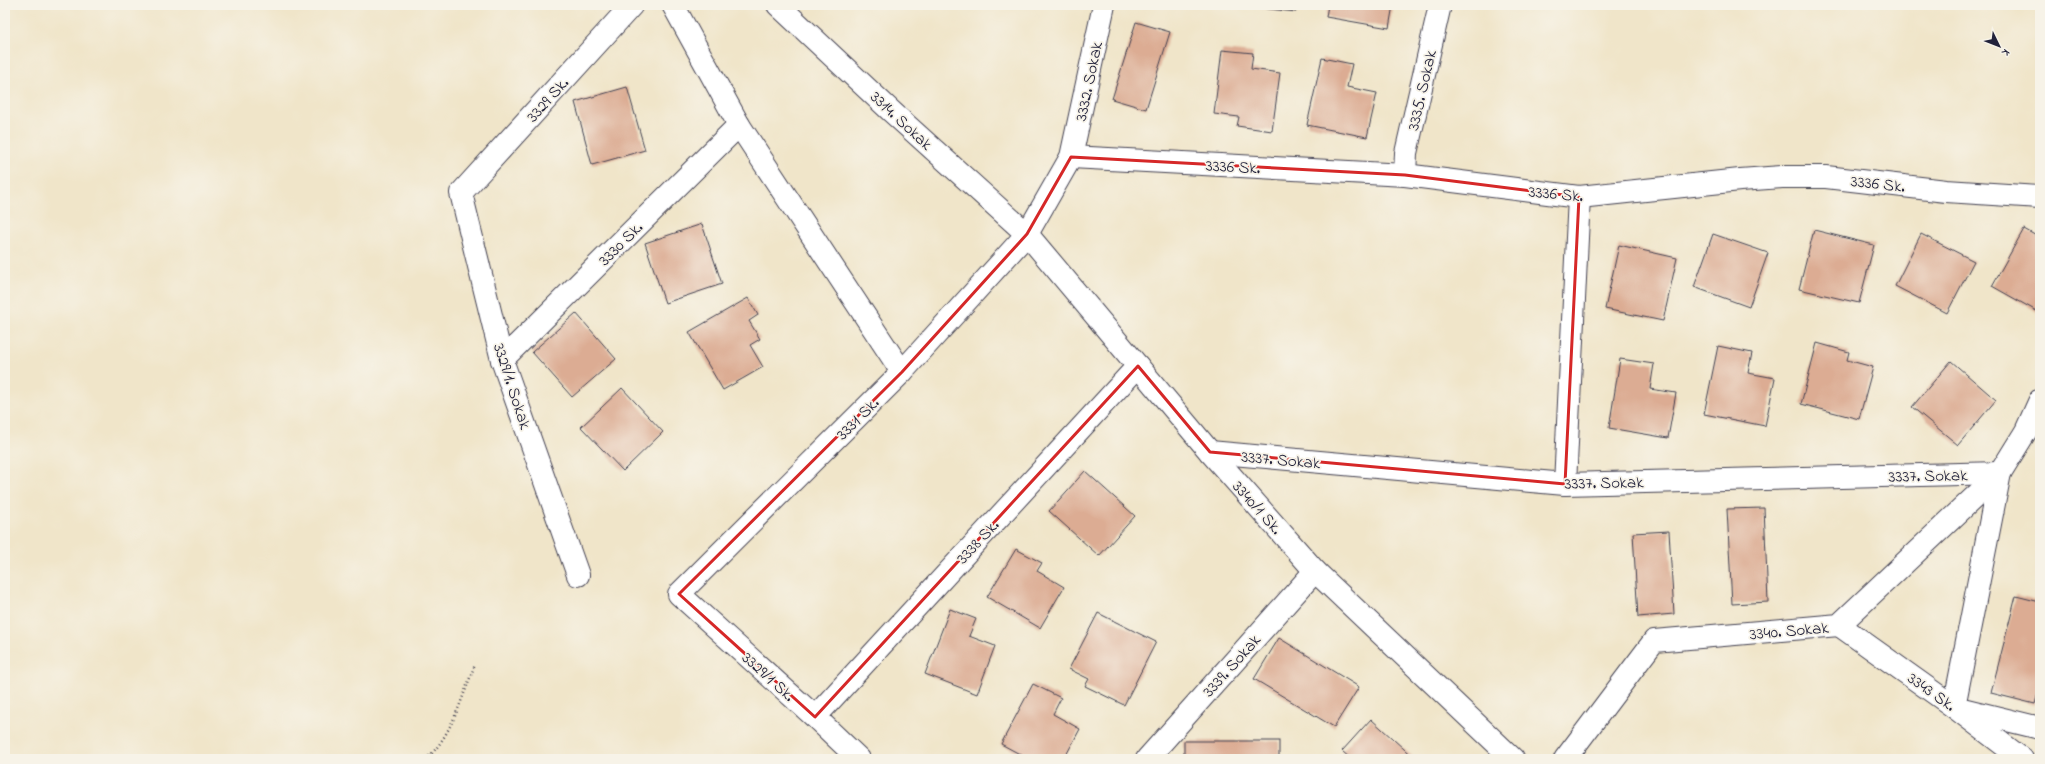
<svg xmlns="http://www.w3.org/2000/svg" width="2045" height="764" font-family="'Indie Flower',sans-serif">
<style>
.building{fill:#dcac93}
.lines{fill:none;stroke-linecap:round;stroke-linejoin:round}
.minor-casing{stroke:#413f50;stroke-width:24}
.path{stroke:#413f50;stroke-width:2.5;stroke-dasharray:1 3;stroke-linecap:butt}
.minor{stroke:#fff;stroke-width:22}
.marked{fill:none;stroke:#d62828;stroke-width:3;stroke-linejoin:round}
.labels{text-anchor:middle;stroke-width:3.5;stroke-linejoin:round;paint-order:stroke}
.street-label{font-size:17px;fill:#22223b;stroke:#f7f3e8}
</style>
<rect width="100%" height="100%" fill="#f7f3e8"/>
<filter id="ink" filterUnits="userSpaceOnUse"><feTurbulence type="fractalNoise" baseFrequency=".025" numOctaves="2"/><feDisplacementMap in="SourceGraphic" scale="8" xChannelSelector="R" yChannelSelector="G"/><feConvolveMatrix kernelMatrix="1 2 1 2 8 2 1 2 1" color-interpolation-filters="sRGB"/></filter>
<filter id="wash" filterUnits="userSpaceOnUse"><feTurbulence type="fractalNoise" baseFrequency=".012" numOctaves="4" result="noise"/><feDisplacementMap in="SourceGraphic" scale="16" xChannelSelector="R" yChannelSelector="G"/><feGaussianBlur stdDeviation="0.9" result="paint"/><feColorMatrix in="noise" values="0 0 0 0 0 0 0 0 0 0 0 0 0 0 0 0 0 1.4 0 .05"/><feComposite in="paint" operator="in"/></filter>
<g filter="url(#wash)">
<rect width="100%" height="100%" fill="#f0e5c9"/>
<g id="blocks">
<g class="building">
<path d="M1261,5H1297L1296,12L1260,8Z"/>
<path d="M1328,5H1393L1389,28L1326,17Z"/>
<path d="M1136,22L1170,32L1146,109L1112,99Z"/>
<path d="M1222,50L1253,53L1251,69L1280,73L1272,131L1237,126L1239,117L1214,114Z"/>
<path d="M1322,58L1352,64L1347,87L1377,93L1367,137L1307,125Z"/>
<path d="M627,87L645,150L592,165L575,102Z"/>
<path d="M702,224L722,284L665,303L645,243Z"/>
<path d="M2024,229L2040,238V313L1992,286Z"/>
<path d="M1814,230L1874,245L1859,303L1799,289Z"/>
<path d="M1713,234L1768,253L1749,307L1694,287Z"/>
<path d="M1921,234L1974,261L1947,313L1895,286Z"/>
<path d="M1619,245L1677,258L1663,321L1605,309Z"/>
<path d="M748,298L758,315L749,321L760,339L750,345L763,367L723,390L689,332Z"/>
<path d="M576,313L616,359L572,397L532,352Z"/>
<path d="M1817,343L1849,352L1847,360L1873,367L1859,419L1801,404Z"/>
<path d="M1718,346L1752,353L1748,373L1775,378L1765,426L1704,414Z"/>
<path d="M1620,359L1654,364L1650,389L1676,393L1668,438L1609,428Z"/>
<path d="M1951,361L1996,400L1958,445L1912,407Z"/>
<path d="M622,388L663,432L623,471L581,427Z"/>
<path d="M1085,471L1135,516L1099,556L1049,511Z"/>
<path d="M1764,508L1768,602L1732,604L1727,509Z"/>
<path d="M1669,531L1674,614L1638,617L1633,533Z"/>
<path d="M1016,549L1042,563L1037,571L1064,587L1040,628L987,597Z"/>
<path d="M2016,596L2040,602V686L2035,704L1991,693Z"/>
<path d="M950,609L976,619L969,636L995,646L977,694L925,674Z"/>
<path d="M1098,613L1156,642L1124,705L1085,686L1089,679L1069,669Z"/>
<path d="M1279,638L1359,687L1334,727L1254,679Z"/>
<path d="M1033,684L1061,698L1053,714L1080,729L1064,759H1029L1001,744Z"/>
<path d="M1371,719L1415,759H1351L1342,751Z"/>
<rect x="1184" y="741" width="95" height="18"/>
</g>
</g>
</g>
<g filter="url(#ink)">
<use href="#blocks" fill-opacity="0" stroke="#413f50" stroke-width="1"/>
<g class="lines">
<defs>
<g id="minor">
<path d="M673,5L739,125L902,372"/>
<path d="M778,5L892,112L1027,234L1210,452L1315,571L1513,759"/>
<path d="M1071,157L1405,175L1579,197L1740,180L1782,177H1826L1946,191L2040,197"/>
<path d="M1405,175L1406,153L1440,5"/>
<path d="M502,360L739,125"/>
<path d="M1210,452L1565,484L2000,473L1954,707L2040,728"/>
<path d="M1565,484L1579,197"/>
<path d="M578,575L502,360L461,193L632,5"/>
<path d="M1839,625L1954,707L2022,759"/>
<path d="M815,717L1138,366"/>
<path d="M859,759L815,717L679,594L902,372L1027,234L1071,157L1104,5"/>
<path d="M1147,759L1315,571"/>
<path d="M1565,759L1654,641L1839,625L2000,473L2026,431L2040,400"/>
</g>
</defs>
<use href="#minor" class="minor-casing"/>
<path class="path" d="M426,759C451,738 463,694 475,665"/>
<use href="#minor" class="minor"/>
</g>
</g>
<path class="marked" d="M1071,157L1405,175L1579,197L1565,484L1210,452L1138,366L815,717L679,594L902,372L1027,234Z"/>
<g class="labels">
<g class="street-label">
<text transform="translate(1088 81) rotate(-78)" y="6">3332. Sokak</text>
<text transform="translate(1421 90) rotate(-77)" y="6">3335. Sokak</text>
<text transform="translate(547 99) rotate(-48)" y="6">3329 Sk.</text>
<text transform="translate(902 120) rotate(43)" y="6">3314. Sokak</text>
<text transform="translate(1233 166) rotate(3)" y="6">3336 Sk.</text>
<text transform="translate(1878 183) rotate(6)" y="6">3336 Sk.</text>
<text transform="translate(1556 193) rotate(5)" y="6">3336 Sk.</text>
<text transform="translate(620 243) rotate(-45)" y="6">3330 Sk.</text>
<text transform="translate(513 386) rotate(72)" y="6">3329/1. Sokak</text>
<text transform="translate(857 418) rotate(-45)" y="6">3331 Sk.</text>
<text transform="translate(1281 459) rotate(5)" y="6">3337. Sokak</text>
<text transform="translate(1928 475) rotate(-1)" y="6">3337. Sokak</text>
<text transform="translate(1604 482) rotate(-1)" y="6">3337. Sokak</text>
<text transform="translate(1258 507) rotate(48)" y="6">3340/1 Sk.</text>
<text transform="translate(977 541) rotate(-47)" y="6">3338 Sk.</text>
<text transform="translate(1789 630) rotate(-5)" y="6">3340. Sokak</text>
<text transform="translate(1231 665) rotate(-48)" y="6">3339. Sokak</text>
<text transform="translate(769 676) rotate(42)" y="6">3329/1 Sk.</text>
<text transform="translate(1932 691) rotate(35)" y="6">3343 Sk.</text>
</g>
</g>
<rect width="2045" height="764" fill="none" stroke="#f7f3e8" stroke-width="20"/>
<g transform="translate(1999 46) rotate(133)" stroke="#f7f3e8" stroke-width="3" paint-order="stroke">
<path d="M0-3L7 15L0 10L-7 15Z" fill="#22223b"/>
<text y="-6" font-size="11" font-weight="bold" text-anchor="middle" fill="#22223b">K</text>
</g>
</svg>
